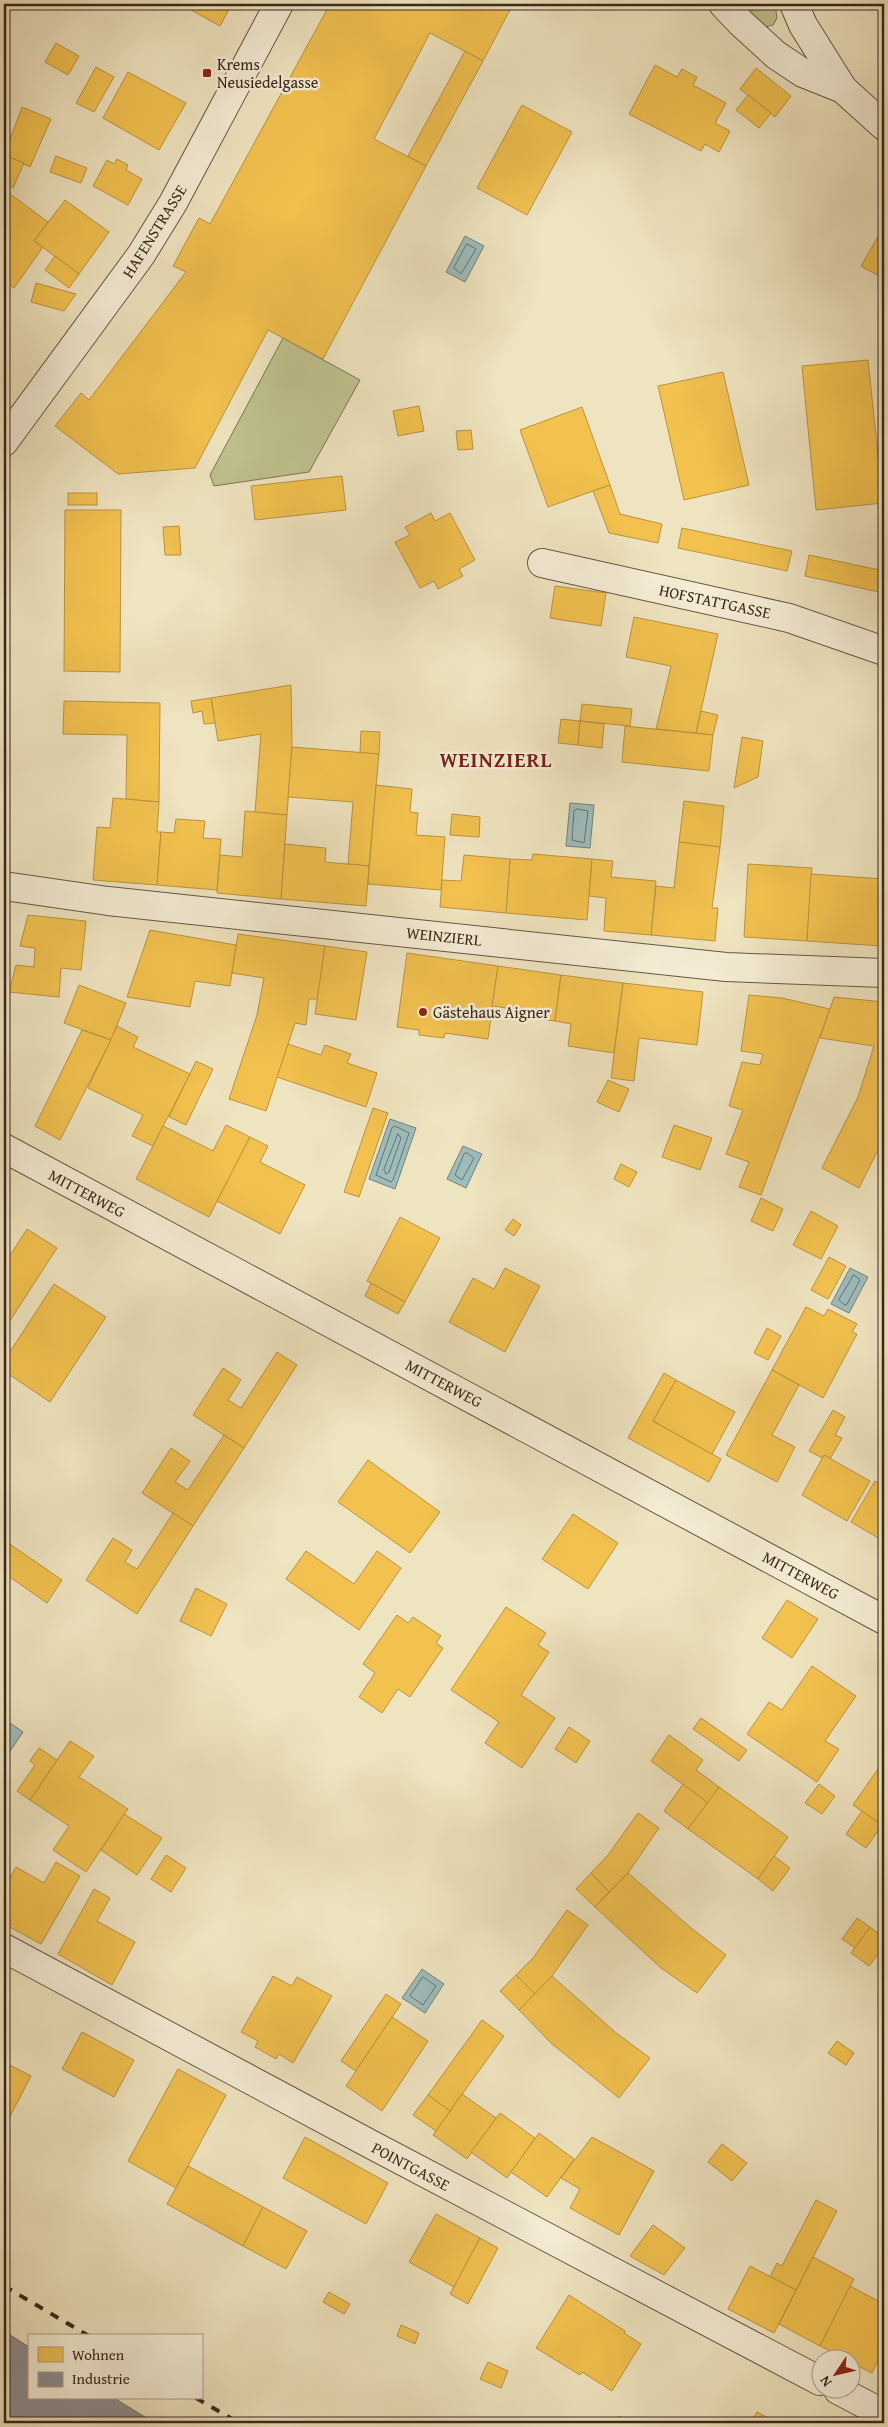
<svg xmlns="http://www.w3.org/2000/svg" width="888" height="2427" font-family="'Gentium Book Plus',serif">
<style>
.green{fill:#bfc28e;stroke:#7c7453}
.water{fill:#9dbcbc;stroke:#75807a}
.homes{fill:#f2c14e;stroke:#ba933e}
.industry{fill:#8d8d92;stroke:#746e6d}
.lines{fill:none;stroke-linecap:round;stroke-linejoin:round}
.shore{stroke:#6b726a;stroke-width:1}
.minor-casing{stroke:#665642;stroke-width:30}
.minor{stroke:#f5edd6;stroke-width:28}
.rail{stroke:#392718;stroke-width:4;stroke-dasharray:9 9;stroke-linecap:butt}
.poi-dot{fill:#8f2418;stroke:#f5edd6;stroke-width:2}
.labels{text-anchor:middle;stroke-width:5;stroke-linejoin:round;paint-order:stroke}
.poi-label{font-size:16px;fill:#392718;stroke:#f5edd6;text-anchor:start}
.street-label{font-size:16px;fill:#392718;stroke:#f5edd6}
.district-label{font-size:21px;font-weight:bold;letter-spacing:1px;fill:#7a1f14;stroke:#f5edd6}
</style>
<rect width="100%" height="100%" fill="#efe4c0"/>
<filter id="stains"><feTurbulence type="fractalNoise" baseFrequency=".004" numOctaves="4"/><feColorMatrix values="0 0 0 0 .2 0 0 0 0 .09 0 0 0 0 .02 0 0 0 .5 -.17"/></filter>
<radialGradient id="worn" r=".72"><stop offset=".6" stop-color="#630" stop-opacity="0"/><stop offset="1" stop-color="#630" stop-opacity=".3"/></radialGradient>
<g class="green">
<path d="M742,4H775L777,18L773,25L765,27L757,22Z"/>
<path d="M283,338L360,380L309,472L214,486L210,475Z"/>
</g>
<g class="water">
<path d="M465,236L484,246L465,282L446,272Z"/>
<path d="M570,803L594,805L590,848L566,846Z"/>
<path d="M390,1119L416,1128L395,1189L369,1179Z"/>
<path d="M463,1146L482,1154L466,1188L447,1179Z"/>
<path d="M850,1268L868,1277L849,1313L831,1304Z"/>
<path d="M4,1719L23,1732L4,1760Z"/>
<path d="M422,1969L444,1984L425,2013L402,1998Z"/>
</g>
<g class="homes">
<path d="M180,4H232L220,26Z"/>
<path d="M330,4H513L483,61L430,33L374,139L426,166L323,359L268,330L195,468L118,474L55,426L81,393L89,400L186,272L173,266L199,218L210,224Z"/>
<path d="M56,43L79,56L68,75L45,62Z"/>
<path d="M465,51L483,61L426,166L408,156Z"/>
<path d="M655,65L677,77L682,69L697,77L693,85L726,103L715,123L730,131L719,152L705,144L701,151L629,114Z"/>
<path d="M96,67L114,77L94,112L76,103Z"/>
<path d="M756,68L791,96L775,117L740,89Z"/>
<path d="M128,72L186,103L159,150L103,118Z"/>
<path d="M748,95L771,113L759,128L736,110Z"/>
<path d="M522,105L572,132L527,215L477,188Z"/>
<path d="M22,107L51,119L30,167L4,155Z"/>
<path d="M4,155L24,163L13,188L4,184Z"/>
<path d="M56,156L87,168L81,183L50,172Z"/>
<path d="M117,159L128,165L126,170L142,179L128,205L93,186L107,160L114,164Z"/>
<path d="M10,194L48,222L34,241L43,247L14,288L4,280V203Z"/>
<path d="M65,200L109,232L79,274L34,241Z"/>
<path d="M884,226V279L861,266Z"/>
<path d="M55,256L79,274L69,288L45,270Z"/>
<path d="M36,283L76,294L64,311L31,302Z"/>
<path d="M868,360L883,503L816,510L802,366Z"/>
<path d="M723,372L749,485L684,500L658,386Z"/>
<path d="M419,406L424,431L398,436L393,411Z"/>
<path d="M582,407L610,485L548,507L520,430Z"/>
<path d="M471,430L473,449L458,450L456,431Z"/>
<path d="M342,476L346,510L255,520L251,486Z"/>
<path d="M610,485L620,514L662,524L658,543L609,533L593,491Z"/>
<rect x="68" y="493" width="29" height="12"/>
<path d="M65,510H121L120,672L64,671Z"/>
<path d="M431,513L435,521L450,513L475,560L459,569L463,576L438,589L434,581L420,588L395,542L410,535L405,527Z"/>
<path d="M179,526L181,555H165L163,527Z"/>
<path d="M682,528L792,551L787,571L678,548Z"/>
<path d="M809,555L884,571V593L805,576Z"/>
<path d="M555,586L606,593L601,626L550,618Z"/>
<path d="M634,617L718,634L696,733L656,729L671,666L626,657Z"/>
<path d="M291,685L292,747L287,815L255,812L261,734L218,741L211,698Z"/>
<path d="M211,698L215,723L204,724L202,711L193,713L191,701Z"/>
<path d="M64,701L160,703L159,802L126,799L127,735L63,734Z"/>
<path d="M582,704L632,709L630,726L580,721Z"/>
<path d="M701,711L718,715L713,735L696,733Z"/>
<path d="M561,719L580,721L578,745L558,743Z"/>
<path d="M580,721L604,724L602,748L578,745Z"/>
<path d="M625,726L713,735L709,771L622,762Z"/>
<path d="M361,731L380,732L379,754L360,753Z"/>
<path d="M742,737L763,741L758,777L734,788Z"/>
<path d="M292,747L379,754L369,866L348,864L353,802L288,797Z"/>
<path d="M376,785L412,789L410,812L418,813L416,835L445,837L441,890L368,884Z"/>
<path d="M113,798L159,802L157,832H161L157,885L93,880L97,827L110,828Z"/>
<path d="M684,801L724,806L720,847L679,842Z"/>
<path d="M245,811L287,815L281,899L217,893L220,855L242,857Z"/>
<path d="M452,814L480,817L479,837L450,835Z"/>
<path d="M176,819L205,821L203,838L221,839L217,890L157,885L161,832L174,833Z"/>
<path d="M679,842L720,847L712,908H718L715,941L651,935L656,886L674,888Z"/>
<path d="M285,844L326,848L325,862L369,866L366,906L281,899Z"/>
<path d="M533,854L592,859L587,920L506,913L510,859L532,860Z"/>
<path d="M464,855L510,859L506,913L440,907L442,880L461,881Z"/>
<path d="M592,859L613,861L611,877L656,881L651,935L604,931L606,898L589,896Z"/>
<path d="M748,864L812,868L807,941L744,937Z"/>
<path d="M811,874L884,879L881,946L807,941Z"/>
<path d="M884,897V946H881Z"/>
<path d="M28,915L86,921L81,970L61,968L59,997L9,992L16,965L34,967L35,948L20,946Z"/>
<path d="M150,930L236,945L230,986L195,981L190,1007L127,997Z"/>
<path d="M238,934L325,946L318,999H309L306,1025L295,1023L266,1111L229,1099L257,1015L264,978L232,973Z"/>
<path d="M325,946L367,952L356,1020L315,1014Z"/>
<path d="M407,953L498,966L488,1039L445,1033L444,1038L419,1035V1030L397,1027Z"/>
<path d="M498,966L561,975L555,1021L513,1016L514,1009L492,1006Z"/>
<path d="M561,975L623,983L614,1053L568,1046L571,1024L555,1021Z"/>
<path d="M623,983L703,992L697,1045L639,1038L634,1081L611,1078Z"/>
<path d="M79,985L126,1003L111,1040L64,1023Z"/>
<path d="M749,995L782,998L830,1009L761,1195L739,1187L749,1162L726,1154L743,1110L729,1106L742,1062L760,1065L763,1054L741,1051Z"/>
<path d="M834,997L884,1002V1138L859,1188L822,1168L858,1097L874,1046L820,1038Z"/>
<path d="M117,1026L138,1037L133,1047L190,1074L153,1146L132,1136L143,1115L88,1088Z"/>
<path d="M82,1030L111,1040L60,1140L35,1126Z"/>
<path d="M288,1044L321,1055L325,1045L351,1054L347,1063L377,1073L366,1107L277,1077Z"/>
<path d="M196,1061L213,1069L186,1125L169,1117Z"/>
<path d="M608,1080L629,1089L619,1112L597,1102Z"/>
<path d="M373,1108L388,1113L359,1197L344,1192Z"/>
<path d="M226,1125L250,1137L209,1217L136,1179L163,1126L213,1151Z"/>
<path d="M674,1125L712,1138L700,1170L662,1157Z"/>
<path d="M250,1137L268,1146L260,1162L305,1185L280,1234L217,1201Z"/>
<path d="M621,1164L637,1172L629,1187L614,1179Z"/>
<path d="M761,1198L783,1209L773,1231L751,1221Z"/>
<path d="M811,1211L838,1226L821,1259L793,1245Z"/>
<path d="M400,1217L440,1238L405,1302L367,1281Z"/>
<path d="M513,1219L521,1225L514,1236L505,1230Z"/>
<path d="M27,1229L57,1248L4,1330V1265Z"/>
<path d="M829,1257L846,1266L828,1299L811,1290Z"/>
<path d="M505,1268L540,1286L505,1352L449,1322L473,1278L494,1289Z"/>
<path d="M371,1283L405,1302L398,1314L365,1296Z"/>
<path d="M54,1284L106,1317L50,1402L4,1371V1361Z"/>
<path d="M806,1307L824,1316L828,1309L857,1324L852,1332L857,1334L823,1398L772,1370Z"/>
<path d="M767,1328L781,1336L768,1360L754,1353Z"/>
<path d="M277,1352L297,1365L244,1448L193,1415L223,1368L241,1380L228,1400L241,1408Z"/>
<path d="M772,1370L799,1385L772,1435L795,1447L777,1482L726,1455Z"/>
<path d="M664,1373L676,1380L653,1421L721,1459L709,1482L628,1438Z"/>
<path d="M676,1380L735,1412L712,1454L653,1421Z"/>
<path d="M833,1410L845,1417L835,1435L842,1438L830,1459L824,1455L822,1458L809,1451Z"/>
<path d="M224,1435L244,1448L193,1526L142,1493L171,1448L190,1461L175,1482L188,1490Z"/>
<path d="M824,1455L870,1481L847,1521L802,1495Z"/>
<path d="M368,1460L440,1512L410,1553L338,1502Z"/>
<path d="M875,1481L884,1487V1531L880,1539L851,1522Z"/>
<path d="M173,1513L193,1526L137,1614L86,1580L113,1538L132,1550L125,1562L137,1569Z"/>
<path d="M573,1514L618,1543L588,1589L542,1559Z"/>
<path d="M4,1540L62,1580L47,1603L4,1573Z"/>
<path d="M306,1551L354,1584L377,1551L401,1568L359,1630L286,1579Z"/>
<path d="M196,1588L227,1604L211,1636L180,1621Z"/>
<path d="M787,1600L818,1619L792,1658L762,1638Z"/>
<path d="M506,1607L546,1633L538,1645L549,1652L521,1695L555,1718L522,1768L485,1743L499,1722L451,1690Z"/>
<path d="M397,1615L408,1623L413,1617L441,1636L436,1643L443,1648L410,1697L398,1689L382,1713L359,1697L375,1673L363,1664Z"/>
<path d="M812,1666L856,1696L825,1741L839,1749L817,1782L747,1734L769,1702L782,1710Z"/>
<path d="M701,1718L747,1750L739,1761L693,1729Z"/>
<path d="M569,1727L590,1741L576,1763L555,1749Z"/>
<path d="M669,1735L703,1760L696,1770L719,1787L708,1803L651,1761Z"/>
<path d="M70,1741L94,1756L79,1777L128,1809L86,1872L53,1850L69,1826L30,1800Z"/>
<path d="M39,1748L57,1760L30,1800L17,1791L35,1765L30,1761Z"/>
<path d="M884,1760V1827L853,1805Z"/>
<path d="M683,1784L708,1803L688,1829L664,1811Z"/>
<path d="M819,1784L835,1796L822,1814L805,1803Z"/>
<path d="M719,1787L788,1837L758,1879L688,1829Z"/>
<path d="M4,1797L10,1802L4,1811Z"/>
<path d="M862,1811L882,1825L866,1848L846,1834Z"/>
<path d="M638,1813L659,1828L628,1873L609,1892L591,1873L608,1855Z"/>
<path d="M124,1814L162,1838L137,1875L101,1850Z"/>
<path d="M166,1855L186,1868L171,1892L151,1879Z"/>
<path d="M774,1856L790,1868L773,1891L758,1879Z"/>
<path d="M56,1862L80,1876L41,1944L4,1924V1884L6,1885L16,1867L44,1883Z"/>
<path d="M591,1873L609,1892L595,1907L576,1889Z"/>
<path d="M628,1873L691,1928L726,1955L697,1993L661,1968L595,1907Z"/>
<path d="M94,1889L110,1898L97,1921L135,1942L112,1985L58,1954Z"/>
<path d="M567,1910L588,1925L552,1976L535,1994L516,1975L533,1958Z"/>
<path d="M857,1918L870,1927L855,1948L842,1939Z"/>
<path d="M870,1927L884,1938V1946L869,1966L851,1953Z"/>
<path d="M516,1975L535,1994L519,2010L500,1991Z"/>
<path d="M273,1976L292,1986L297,1977L332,1996L293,2063L279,2054L276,2059L255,2047L258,2041L241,2032Z"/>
<path d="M552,1976L615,2032L650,2058L619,2098L551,2043L519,2010Z"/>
<path d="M386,1994L401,2004L356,2071L341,2061Z"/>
<path d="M392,2017L428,2041L382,2111L346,2086Z"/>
<path d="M482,2020L504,2036L450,2111L428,2095Z"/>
<path d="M82,2032L134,2060L114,2097L62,2069Z"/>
<path d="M837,2041L854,2053L846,2065L828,2053Z"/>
<path d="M4,2062L31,2076L4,2128Z"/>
<path d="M178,2069L226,2095L176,2188L128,2161Z"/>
<path d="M462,2094L496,2118L467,2159L433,2135Z"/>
<path d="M428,2095L450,2111L436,2131L413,2115Z"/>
<path d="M500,2113L535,2138L507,2178L471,2152Z"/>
<path d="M539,2133L574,2159L547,2197L511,2172Z"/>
<path d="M305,2137L388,2183L366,2224L283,2178Z"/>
<path d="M592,2137L654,2171L619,2235L570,2208L580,2189L561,2178Z"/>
<path d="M722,2144L747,2163L732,2181L708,2162Z"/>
<path d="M188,2166L263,2207L243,2246L167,2204Z"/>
<path d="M816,2200L837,2211L796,2290L770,2277L777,2263L782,2266Z"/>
<path d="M263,2207L307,2231L286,2269L243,2246Z"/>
<path d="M436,2214L480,2238L454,2287L409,2262Z"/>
<path d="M653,2225L685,2248L664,2275L630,2256Z"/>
<path d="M480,2238L498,2248L468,2304L450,2294Z"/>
<path d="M813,2257L854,2279L820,2346L779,2324Z"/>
<path d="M750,2266L796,2290L774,2333L728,2309Z"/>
<path d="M850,2286L884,2304V2349L872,2373L850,2362V2360L820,2346Z"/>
<path d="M329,2292L350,2304L344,2314L323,2302Z"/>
<path d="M569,2295L625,2331L624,2333L641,2344L612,2391L582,2372L580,2375L536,2348Z"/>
<path d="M401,2325L419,2333L415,2344L397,2336Z"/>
<path d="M488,2362L508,2371L501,2388L480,2379Z"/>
<path d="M757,2412L778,2423H751Z"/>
<path d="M619,2416L632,2423H614Z"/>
</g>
<path class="industry" d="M4,2331L29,2347V2398H114L150,2420L148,2423H4Z"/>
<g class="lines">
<g class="shore">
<path d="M467,244L476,249L461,274L454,268Z"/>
<path d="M577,809L588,811L584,843L572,840L574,811Z"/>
<path d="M395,1126L409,1133L393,1180L391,1182L376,1175L392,1128Z"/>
<path d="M398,1134L401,1138L389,1172L386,1174L384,1170Z"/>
<path d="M467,1153L474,1158L462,1180L455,1175L464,1154Z"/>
<path d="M854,1275L860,1280L847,1304L845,1305L839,1300Z"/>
<path d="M423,1977L436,1986L423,2005L410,1996Z"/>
</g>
<defs>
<g id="minor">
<path d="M723,4L741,23L776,55L803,73L843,89L884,126"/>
<path d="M794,4L803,25L843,89"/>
<path d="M4,442L141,255L173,203L279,4"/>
<path d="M542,563L789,618L884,651"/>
<path d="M4,886L108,901L726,967L884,973"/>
<path d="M4,1148L884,1620"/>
<path d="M4,1948L374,2146L820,2381"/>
<path d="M838,2390L884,2414"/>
</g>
</defs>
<use href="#minor" class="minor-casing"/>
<use href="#minor" class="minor"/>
<g class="rail">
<path d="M4,2286L89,2336"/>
<path d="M196,2398L239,2423"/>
</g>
</g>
<g class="poi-dot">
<rect x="202" y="68" width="10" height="10" rx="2.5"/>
<circle cx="423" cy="1012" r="5"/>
</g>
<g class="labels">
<g class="poi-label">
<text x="217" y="70">Krems<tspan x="217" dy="18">Neusiedelgasse</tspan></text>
<text x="433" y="1018">Gästehaus Aigner</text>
</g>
<g class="street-label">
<text transform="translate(154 231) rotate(-58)" y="6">HAFENSTRASSE</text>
<text transform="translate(715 601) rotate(12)" y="6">HOFSTATTGASSE</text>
<text transform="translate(444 936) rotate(6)" y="6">WEINZIERL</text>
<text transform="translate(87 1193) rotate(28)" y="6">MITTERWEG</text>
<text transform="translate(444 1383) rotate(28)" y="6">MITTERWEG</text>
<text transform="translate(801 1575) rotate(28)" y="6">MITTERWEG</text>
<text transform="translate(411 2166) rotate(28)" y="6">POINTGASSE</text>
</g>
<g class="district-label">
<text x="496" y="767">WEINZIERL</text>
</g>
</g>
<rect width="888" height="2427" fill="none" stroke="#efe4c0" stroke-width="20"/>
<rect x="5" y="5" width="878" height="2417" fill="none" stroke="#392718" stroke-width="2.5"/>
<rect x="10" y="10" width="868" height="2407" fill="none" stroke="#392718"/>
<rect x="28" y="2334" width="175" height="65" fill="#f5edd6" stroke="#aa9e8a"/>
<rect x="38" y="2347" width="25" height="15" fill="#f2c14e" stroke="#aa9e8a"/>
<text x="72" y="2360" font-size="15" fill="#392718">Wohnen</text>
<rect x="38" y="2372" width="25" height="15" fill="#8d8d92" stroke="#aa9e8a"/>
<text x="72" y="2384" font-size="15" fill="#392718">Industrie</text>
<g transform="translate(836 2374) rotate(235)"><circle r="24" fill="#f5edd6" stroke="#aa9e8a"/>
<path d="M0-4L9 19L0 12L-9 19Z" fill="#8f2418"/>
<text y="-8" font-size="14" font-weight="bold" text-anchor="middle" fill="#392718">N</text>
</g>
<rect width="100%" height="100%" filter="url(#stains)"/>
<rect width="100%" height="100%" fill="url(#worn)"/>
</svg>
